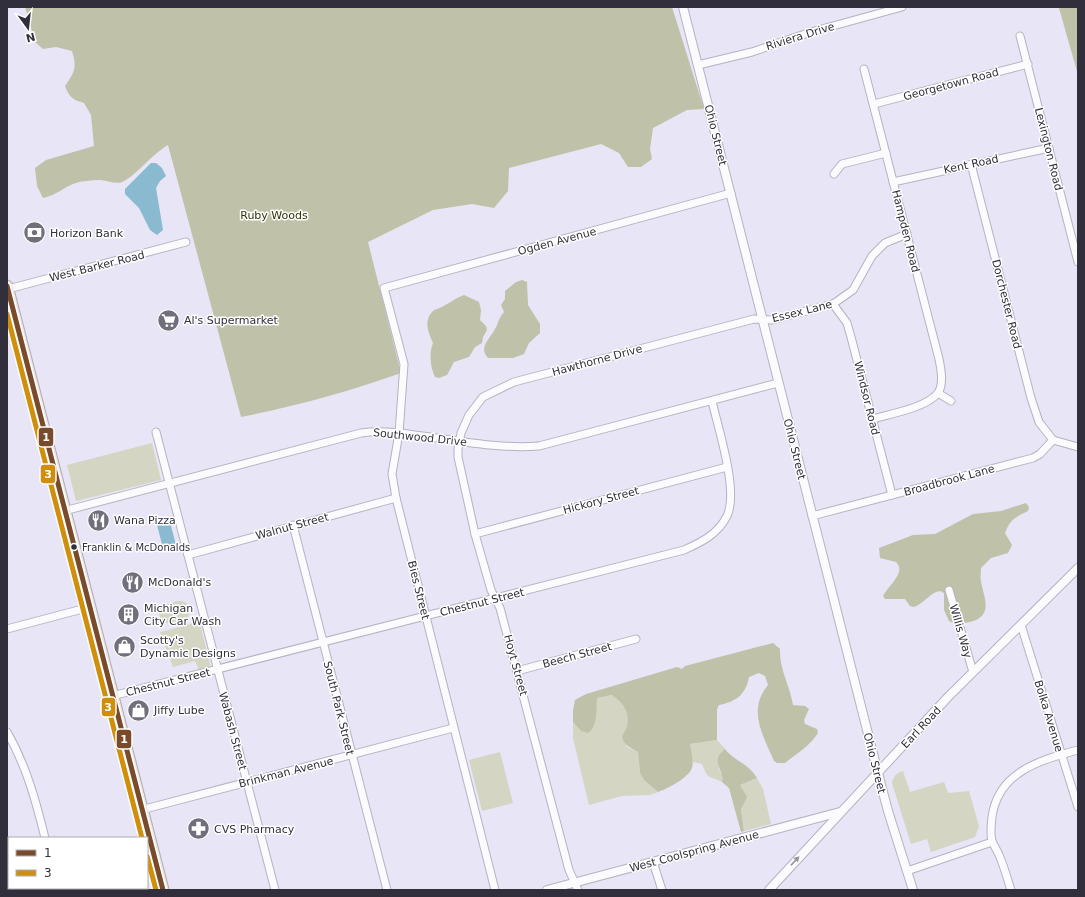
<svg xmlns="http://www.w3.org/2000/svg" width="1085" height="897" font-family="'DejaVu Sans',sans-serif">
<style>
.green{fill:#d4d5c2}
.forest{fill:#c0c1a9}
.water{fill:#8abad0}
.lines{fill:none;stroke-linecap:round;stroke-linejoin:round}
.minor-casing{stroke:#b5b3c0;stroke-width:9}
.tertiary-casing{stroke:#b5b3c0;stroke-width:10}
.primary-casing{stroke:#b3a9b0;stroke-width:13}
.minor{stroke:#fbfbfe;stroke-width:7}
.tertiary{stroke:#fbfbfe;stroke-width:8}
.primary{stroke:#ede8e8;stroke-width:11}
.bus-1-casing{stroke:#fff;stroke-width:8}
.bus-2-casing{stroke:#fff;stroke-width:8}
.bus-1{stroke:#7a4b2a;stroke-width:5}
.bus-2{stroke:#cf8e0c;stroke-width:5}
.oneway{fill:#96959c}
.bus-dot{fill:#312f3b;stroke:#fff;stroke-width:1.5}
.labels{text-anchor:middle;stroke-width:3;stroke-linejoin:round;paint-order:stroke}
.bus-label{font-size:10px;fill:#312f3b;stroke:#fff;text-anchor:start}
.street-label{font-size:11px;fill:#312f3b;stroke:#fff}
.park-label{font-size:11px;fill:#333505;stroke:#fff}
.poi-label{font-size:11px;fill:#312f3b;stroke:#fff;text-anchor:start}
.line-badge{stroke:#fff;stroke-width:1.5}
.badge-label{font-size:11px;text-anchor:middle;font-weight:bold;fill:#fff}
</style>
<rect width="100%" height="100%" fill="#e7e5f6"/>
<g class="green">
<path d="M152,443L161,480L76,501L67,465Z"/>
<path d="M177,601C188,600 193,608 188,617L173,623H162L157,607Z"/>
<path d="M198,616L210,664L209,667L199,670L195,661L173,667L160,632L191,624Z"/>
<path d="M613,695C627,707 634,720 622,736L627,747L638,752L640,773L644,780L658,792L650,795L622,796L589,805L573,738V722L581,731L594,723L597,698Z"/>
<path d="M717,740L725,749L721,752L719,769L722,775V782C710,775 709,782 702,764L693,762L690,744Z"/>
<path d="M500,752L513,803L482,811L469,760Z"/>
<path d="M903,771L910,792L944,782L948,793L969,791L979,826L975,837L931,852L927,839L911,844L892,783C894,776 896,773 903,771Z"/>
<path d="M757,778L763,789L771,824L744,831L741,809L743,793L740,785Z"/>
</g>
<g class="forest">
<path d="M25,7H672L704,109L687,110L653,128L650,149L652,159L641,167H628L619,153L601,144L509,168L508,191L494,208L472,204L433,210L368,242L401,373C348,392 296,406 241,417L168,145C152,154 136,176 122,182C114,185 106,179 98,180C92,180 85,181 79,182C66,185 56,196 43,198L37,186L35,168L46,160L94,146L91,115L84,103C73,100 69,97 65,86C75,72 77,67 72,51L56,47L43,49L35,42Z"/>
<path d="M1059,7H1078V75L1059,8Z"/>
<path d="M522,280L527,282L528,305L540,324V333L529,343L524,354L513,358H488C478,347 490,339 495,329C499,322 497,321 504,312L501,305L505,299V291L516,282Z"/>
<path d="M464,295L479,302L481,310L480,320L486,326L487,330L483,337L482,343L475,347L469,357L454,362L447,375L439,378L435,377C430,366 429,353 433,343C428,331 423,320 434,310C445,307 453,299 464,295Z"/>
<path d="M1026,503L1029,507L1028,511C1015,517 1010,520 1005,533L1012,545L1008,553L991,558L981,568C981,572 980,577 981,581C983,596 995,616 970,622C963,623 956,625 949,621L944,610V593L940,591C929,593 925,603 914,607L910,606L905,599H885L883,596C888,586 907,572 896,562L880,558L879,548L913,535L935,534L973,514L1001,511Z"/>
<path d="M773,643L780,649C779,669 790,686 793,705L805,706L809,709L804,720L805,724L817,729L818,733C811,745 796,754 785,763H777L774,761C763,735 747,710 768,685L765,676L759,673L749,677C746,695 735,702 719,705L717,709V740L690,744C691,752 695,763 691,770C686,779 667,789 658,792L644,780L640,773L638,752C631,748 623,745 622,736C633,721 628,706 612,695L597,698C596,708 598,727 588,733L581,731L573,722V710L575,700L586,694L677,667L682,669L685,666Z"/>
<path d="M725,749C734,761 748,763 757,778L740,785L747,797L741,809L744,831L741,832L729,788L722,782C725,770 709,761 725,749Z"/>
</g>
<g class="water">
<path d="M151,163H156L162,168L166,176L160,181L156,188L163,230L157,235L150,230L139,208L125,194V189Z"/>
<path d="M170,522L177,549L164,552L157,525Z"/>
</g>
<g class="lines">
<defs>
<g id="minor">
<path d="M1020,36L1078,262"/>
<path d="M698,65L752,52L811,32L902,7"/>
<path d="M864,69L939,359C941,369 944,384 938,393C926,408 890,414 872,419"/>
<path d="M874,104L1028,64"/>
<path d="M971,164L1031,398L1039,422L1053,440"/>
<path d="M834,174L842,164L886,153"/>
<path d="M893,182L1049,148"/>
<path d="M8,289L186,242"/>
<path d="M833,304L847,323L851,337L892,495"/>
<path d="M938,393L951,401"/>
<path d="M156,432L275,890"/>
<path d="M64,511L361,433C381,430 402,433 422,436C461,441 500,449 539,446L778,383"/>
<path d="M812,516L1033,458L1040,454L1053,440L1078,447"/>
<path d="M293,525L387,890"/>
<path d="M475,534L727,467"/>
<path d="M188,555L396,498"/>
<path d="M949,590L973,672"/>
<path d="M1021,625L1078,807"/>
<path d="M7,629L90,607"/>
<path d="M517,671L636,639"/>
<path d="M112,696C303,647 494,600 684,550C702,542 718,534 727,516C739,491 718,428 712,401"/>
<path d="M7,732C26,765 36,801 45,838"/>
<path d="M141,810L453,728"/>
<path d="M653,862L662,890"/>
<path d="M907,871L992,842"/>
<path d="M61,888L62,890"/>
<path d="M495,890L396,498L392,474L399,433L404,364L384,288L731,193"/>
<path d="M578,890L569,870L500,608L491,590L475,534L458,457V449L461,433L469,415L483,397L514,382L754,319L772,320L833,304L853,290L872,256L885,243L907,234"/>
<path d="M1011,890C1007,878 1004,866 999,855C997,850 994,846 992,841C990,833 991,825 992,817C998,772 1040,760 1078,750"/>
</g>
<g id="tertiary">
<path d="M683,7L878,773L888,811L913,890"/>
<path d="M547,890L840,812"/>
<path d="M769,890L948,697L1078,568"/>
</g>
<path id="primary" d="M7,286L163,890"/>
</defs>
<use href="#minor" class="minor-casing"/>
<use href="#tertiary" class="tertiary-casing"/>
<use href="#primary" class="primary-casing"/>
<use href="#minor" class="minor"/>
<use href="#tertiary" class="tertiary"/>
<use href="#primary" class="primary"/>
<defs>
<path id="bus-1" d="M7,286L163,890"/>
<g id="bus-2">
<path d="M7,314L142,838"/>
<path d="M147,856L156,890"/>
</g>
</defs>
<use href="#bus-1" class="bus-1-casing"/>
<use href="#bus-2" class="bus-2-casing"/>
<use href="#bus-1" class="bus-1"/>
<use href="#bus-2" class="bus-2"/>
</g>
<defs><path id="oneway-solid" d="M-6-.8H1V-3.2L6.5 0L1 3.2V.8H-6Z"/></defs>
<use class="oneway" href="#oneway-solid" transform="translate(795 861) rotate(-47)"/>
<defs>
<symbol id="bank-disc" viewBox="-11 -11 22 22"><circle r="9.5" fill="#716f7c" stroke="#fff"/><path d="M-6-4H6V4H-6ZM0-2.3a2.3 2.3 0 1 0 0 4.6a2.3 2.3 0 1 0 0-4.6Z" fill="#fff"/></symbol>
<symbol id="supermarket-disc" viewBox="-11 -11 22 22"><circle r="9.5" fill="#716f7c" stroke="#fff"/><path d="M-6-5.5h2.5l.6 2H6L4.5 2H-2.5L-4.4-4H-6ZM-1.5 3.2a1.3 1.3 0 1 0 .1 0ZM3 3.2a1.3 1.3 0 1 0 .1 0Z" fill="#fff"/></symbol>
<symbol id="restaurant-disc" viewBox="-11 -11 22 22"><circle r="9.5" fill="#716f7c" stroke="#fff"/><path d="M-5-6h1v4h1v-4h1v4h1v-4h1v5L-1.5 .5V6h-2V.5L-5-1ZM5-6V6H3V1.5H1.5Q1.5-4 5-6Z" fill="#fff"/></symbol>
<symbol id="building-disc" viewBox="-11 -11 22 22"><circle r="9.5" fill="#716f7c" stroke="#fff"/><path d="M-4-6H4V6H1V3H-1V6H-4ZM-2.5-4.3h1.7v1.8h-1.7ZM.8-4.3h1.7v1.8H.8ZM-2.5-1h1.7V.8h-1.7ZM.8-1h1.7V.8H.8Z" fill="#fff"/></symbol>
<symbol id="shop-disc" viewBox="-11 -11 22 22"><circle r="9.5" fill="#716f7c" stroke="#fff"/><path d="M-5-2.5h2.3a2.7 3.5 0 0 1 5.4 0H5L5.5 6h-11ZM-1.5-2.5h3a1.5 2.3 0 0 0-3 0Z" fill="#fff"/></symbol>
<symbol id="pharmacy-disc" viewBox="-11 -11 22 22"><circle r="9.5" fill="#716f7c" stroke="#fff"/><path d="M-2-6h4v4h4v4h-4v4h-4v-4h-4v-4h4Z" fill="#fff"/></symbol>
</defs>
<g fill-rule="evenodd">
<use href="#bank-disc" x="22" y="220" width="25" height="25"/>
<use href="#supermarket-disc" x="156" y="308" width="25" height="25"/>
<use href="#restaurant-disc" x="86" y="508" width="25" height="25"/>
<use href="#restaurant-disc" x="120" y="570" width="25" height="25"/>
<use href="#building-disc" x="116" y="602" width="25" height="25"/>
<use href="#shop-disc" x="112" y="634" width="25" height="25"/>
<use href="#shop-disc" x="126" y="698" width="25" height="25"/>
<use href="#pharmacy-disc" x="186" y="816" width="25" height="25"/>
</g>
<circle class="bus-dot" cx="74" cy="547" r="3.5"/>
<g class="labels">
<g class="bus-label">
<text x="82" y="551">Franklin &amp; McDonalds</text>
</g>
<g class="street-label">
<text transform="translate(800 36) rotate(-17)" y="4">Riviera Drive</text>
<text transform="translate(951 84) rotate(-15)" y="4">Georgetown Road</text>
<text transform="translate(716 135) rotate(76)" y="4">Ohio Street</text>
<text transform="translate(1049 149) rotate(76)" y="4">Lexington Road</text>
<text transform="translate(971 164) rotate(-12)" y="4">Kent Road</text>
<text transform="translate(906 231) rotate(76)" y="4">Hampden Road</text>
<text transform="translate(557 241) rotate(-15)" y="4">Ogden Avenue</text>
<text transform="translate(97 266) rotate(-14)" y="4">West Barker Road</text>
<text transform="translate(1007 304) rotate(76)" y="4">Dorchester Road</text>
<text transform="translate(802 311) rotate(-14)" y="4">Essex Lane</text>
<text transform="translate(597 360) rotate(-15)" y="4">Hawthorne Drive</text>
<text transform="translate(867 398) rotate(76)" y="4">Windsor Road</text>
<text transform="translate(420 437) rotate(6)" y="4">Southwood Drive</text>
<text transform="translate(795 449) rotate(76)" y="4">Ohio Street</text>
<text transform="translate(949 480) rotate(-15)" y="4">Broadbrook Lane</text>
<text transform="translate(601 500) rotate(-15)" y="4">Hickory Street</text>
<text transform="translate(292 526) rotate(-15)" y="4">Walnut Street</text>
<text transform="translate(419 590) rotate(76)" y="4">Bies Street</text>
<text transform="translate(482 602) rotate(-14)" y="4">Chestnut Street</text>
<text transform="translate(961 631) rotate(74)" y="4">Willis Way</text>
<text transform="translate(577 655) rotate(-15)" y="4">Beech Street</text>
<text transform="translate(516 665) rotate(75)" y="4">Hoyt Street</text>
<text transform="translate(168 682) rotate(-14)" y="4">Chestnut Street</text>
<text transform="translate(339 708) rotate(76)" y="4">South Park Street</text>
<text transform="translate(1049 716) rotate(73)" y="4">Bolka Avenue</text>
<text transform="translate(921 727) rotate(-47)" y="4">Earl Road</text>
<text transform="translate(233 731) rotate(75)" y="4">Wabash Street</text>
<text transform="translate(875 763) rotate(76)" y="4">Ohio Street</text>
<text transform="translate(286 772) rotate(-14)" y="4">Brinkman Avenue</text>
<text transform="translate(694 851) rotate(-15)" y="4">West Coolspring Avenue</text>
</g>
<g class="park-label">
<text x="274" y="219">Ruby Woods</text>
</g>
<g class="poi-label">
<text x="50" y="237">Horizon Bank</text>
<text x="184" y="324">Al's Supermarket</text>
<text x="114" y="524">Wana Pizza</text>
<text x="148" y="586">McDonald's</text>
<text x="144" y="612">Michigan<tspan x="144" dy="13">City Car Wash</tspan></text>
<text x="140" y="644">Scotty's<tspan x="140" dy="13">Dynamic Designs</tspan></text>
<text x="154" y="714">Jiffy Lube</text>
<text x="214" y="833">CVS Pharmacy</text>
</g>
</g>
<g class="line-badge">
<rect x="38" y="427" width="16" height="20" rx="4" fill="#7a4b2a"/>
<rect x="40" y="464" width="16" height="20" rx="4" fill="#cf8e0c"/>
<rect x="101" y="697" width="15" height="20" rx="4" fill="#cf8e0c"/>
<rect x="116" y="729" width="16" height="20" rx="4" fill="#7a4b2a"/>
</g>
<g class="badge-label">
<text x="46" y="441">1</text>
<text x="48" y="478">3</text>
<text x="108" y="711">3</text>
<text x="124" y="743">1</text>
</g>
<rect width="1085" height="897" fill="none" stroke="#312f3b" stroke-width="16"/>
<rect x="8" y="837" width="140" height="52" fill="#ffffff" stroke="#adacb1"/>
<rect x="16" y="850" width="20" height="6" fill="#7a4b2a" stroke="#adacb1"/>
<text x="44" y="857" font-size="12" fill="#312f3b">1</text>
<rect x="16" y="870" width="20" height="6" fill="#cf8e0c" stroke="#adacb1"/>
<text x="44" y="877" font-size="12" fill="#312f3b">3</text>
<g transform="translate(28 28) rotate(165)" stroke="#ffffff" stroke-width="3" paint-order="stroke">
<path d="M0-3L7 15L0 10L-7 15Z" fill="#312f3b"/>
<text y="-6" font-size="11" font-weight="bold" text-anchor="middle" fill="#312f3b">N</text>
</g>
</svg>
